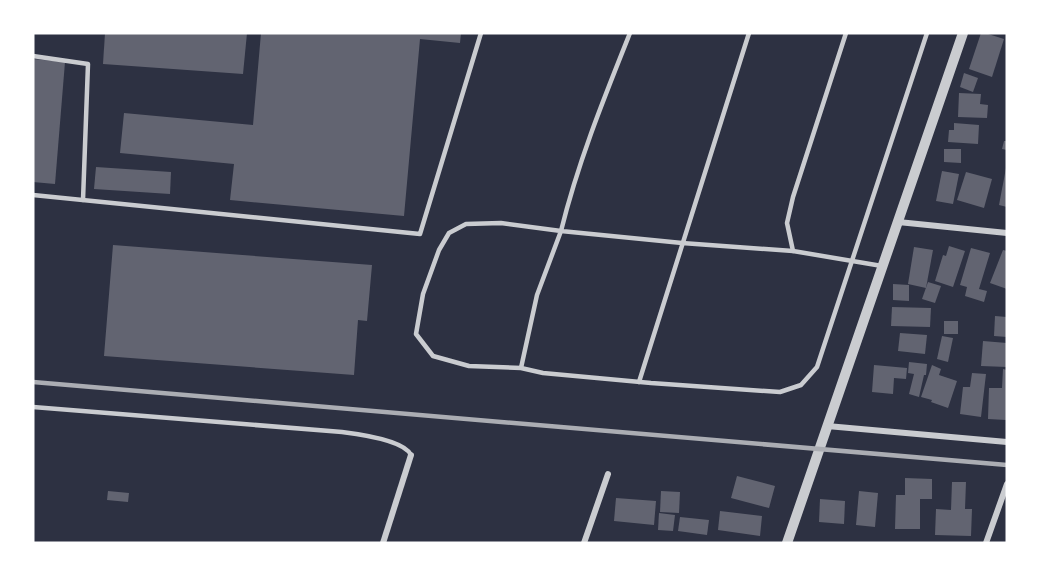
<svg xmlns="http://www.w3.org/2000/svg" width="1040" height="576" font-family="Helvetica,sans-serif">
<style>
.building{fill:#626471}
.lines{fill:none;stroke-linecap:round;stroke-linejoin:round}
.service{stroke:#caccd0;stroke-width:4.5}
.minor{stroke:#caccd0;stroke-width:6}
.tertiary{stroke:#caccd0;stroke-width:10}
.rail{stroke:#abadb3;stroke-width:4.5}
</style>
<rect width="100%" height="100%" fill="#2d3142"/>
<g class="building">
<path d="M105,33H247L243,74L103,64Z"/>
<path d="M261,33H461L460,43L420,39L404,216L230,200L234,164L120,153L124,113L253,125Z"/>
<path d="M981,33H985L1004,39L992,77L969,69Z"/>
<path d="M33,59L65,62L55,184L33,182Z"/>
<path d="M964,73L978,78L973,92L960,87Z"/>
<path d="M959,93L981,94L980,104L988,105L987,118L958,117Z"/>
<path d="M954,123L979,125L978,144L948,142L949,130H954Z"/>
<path d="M1004,141H1007V150L1002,149Z"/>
<path d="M944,149H961V163L944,162Z"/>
<path d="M96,167L171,172L170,194L94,189Z"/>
<path d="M1006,168H1007V207L999,205Z"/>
<path d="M942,171L959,174L953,204L936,201Z"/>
<path d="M966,172L992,179L984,208L957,200Z"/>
<path d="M113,245L372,265L367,321L358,320L354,375L104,356Z"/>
<path d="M949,246L965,251L953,287L935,281L943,255L946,256Z"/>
<path d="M914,247L933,250L926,288L908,284Z"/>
<path d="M971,248L990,253L979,289L987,291L984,302L965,296L967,287L960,285Z"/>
<path d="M1003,250L1007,251V289L990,283Z"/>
<path d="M928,282L941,286L935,303L922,299Z"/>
<path d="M893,284L909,285V301L893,300Z"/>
<path d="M892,307L931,308L930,327L891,326Z"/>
<path d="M995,316L1007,317V337L994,336Z"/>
<rect x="944" y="321" width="14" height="13"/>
<path d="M900,333L927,335L925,354L898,351Z"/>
<path d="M942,336L953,338L948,362L937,359Z"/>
<path d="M983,341L1007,343V367L981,366Z"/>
<path d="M909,362L927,364L926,375H924L919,397L909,394L914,374L908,373Z"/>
<path d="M874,365L907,368L906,379L894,378L893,394L872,392Z"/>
<path d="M932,365L941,369L939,375L957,381L948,408L931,402L932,400L921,397Z"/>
<path d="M1003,369L1007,370L1006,420L988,419L989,388H1002Z"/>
<path d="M972,373L986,374L981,417L960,414L963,387H970Z"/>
<path d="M737,476L775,486L769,508L731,498Z"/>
<path d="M905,478L932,479V499H920V529H895L896,495H905Z"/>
<path d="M952,482H966L965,509H972L971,536L935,535L936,509L951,510Z"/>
<path d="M108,491L129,493L128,502L107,500Z"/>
<path d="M661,491L680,492L679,513L660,512Z"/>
<path d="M859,491L878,493L875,527L856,525Z"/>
<path d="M616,498L656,501L654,525L614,521Z"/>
<path d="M820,499L845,501L844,524L819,522Z"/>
<path d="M720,511L762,516L760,536L718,530Z"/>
<path d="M659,513L675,515L673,531L658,530Z"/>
<path d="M680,517L709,520L707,535L678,531Z"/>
</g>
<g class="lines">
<g class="service">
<path d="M630,33C604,98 578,162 561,231L682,243L793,251L882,266"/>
<path d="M33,56L88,64L83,200"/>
<path d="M33,195L420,234L481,33"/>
<path d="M793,251L787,223L793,197L846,33"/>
<path d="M521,368L469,366L433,356L416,334L423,294L439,250L449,233L466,224L501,223L561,231L537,295L521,368L543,373L651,383L780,392L801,385L817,367L927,33"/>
<path d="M639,382L749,33"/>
<path d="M33,407L342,432C358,434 404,440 411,455"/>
</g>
<g class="minor">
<path d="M898,222L1007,233"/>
<path d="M827,426L1007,442"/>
<path d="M383,543L411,455"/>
<path d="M584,543L608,474"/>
<path d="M986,543L1007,484"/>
</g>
<path class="tertiary" d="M787,543L963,33"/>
<path class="rail" d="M33,382L1007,465"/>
</g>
<rect width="1040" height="576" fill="none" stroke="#ffffff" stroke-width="69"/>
</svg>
